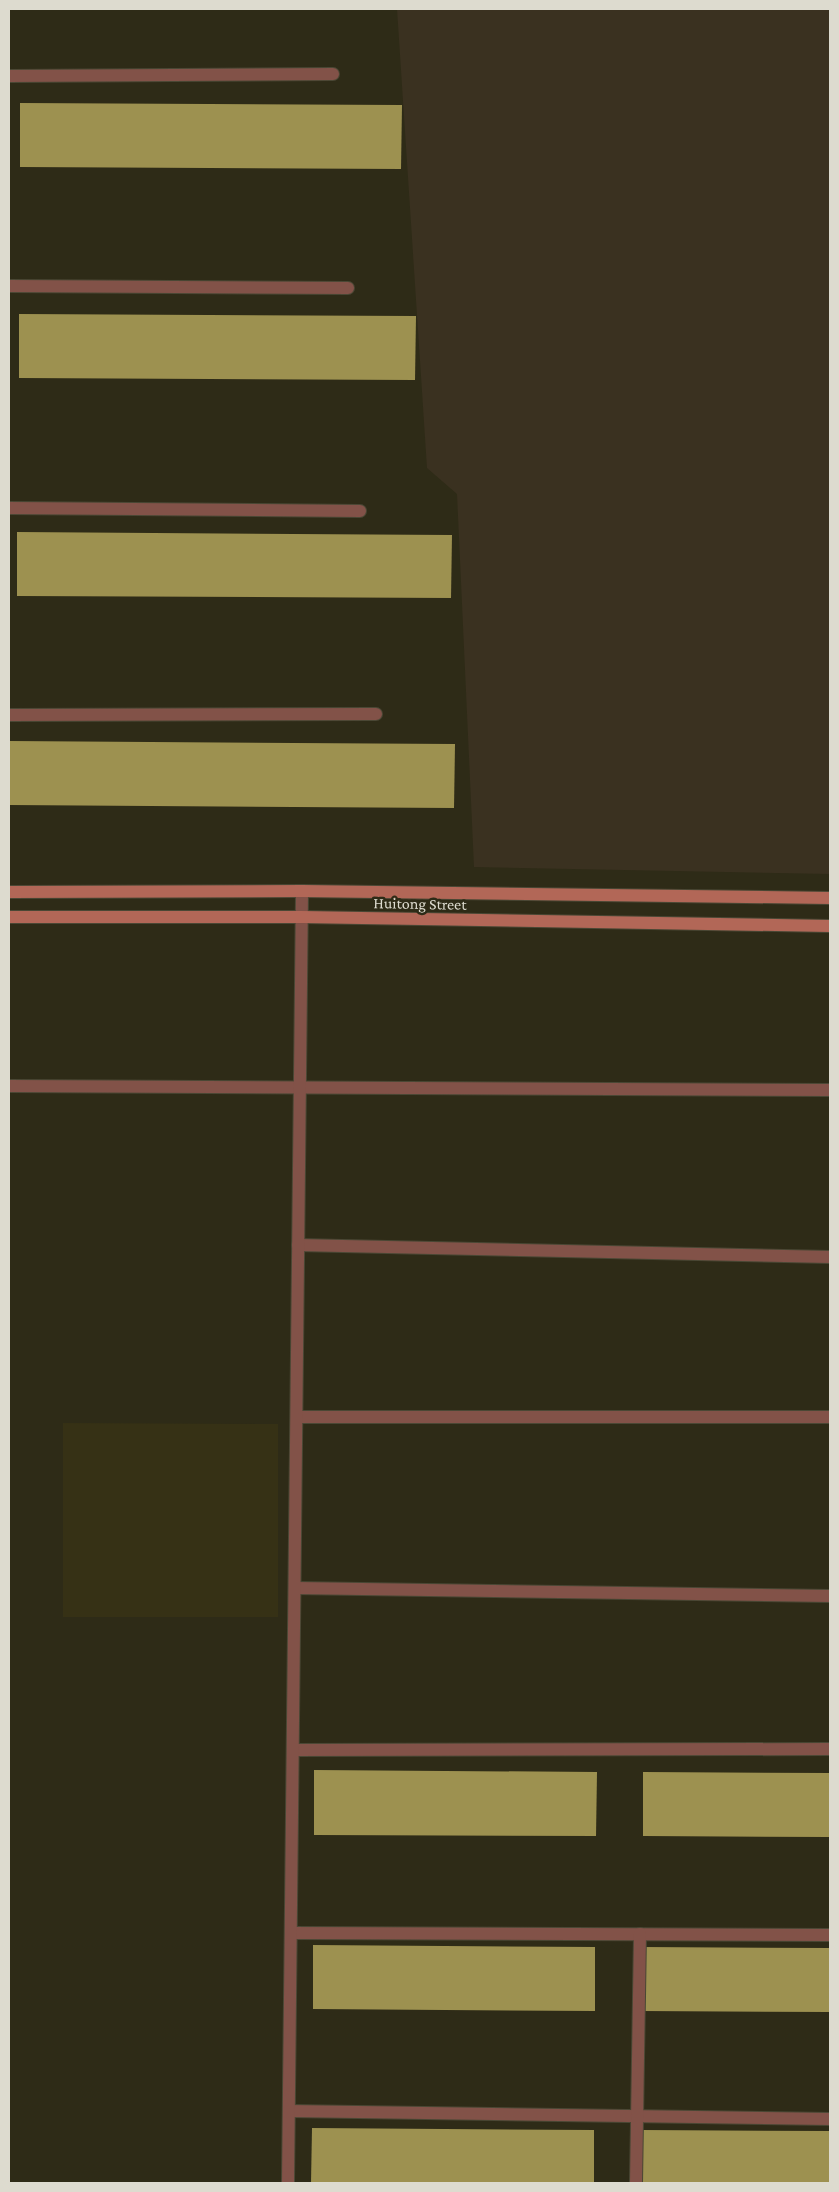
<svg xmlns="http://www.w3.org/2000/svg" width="839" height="2192" font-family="'Crimson Pro',serif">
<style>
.built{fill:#363115}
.industrial{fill:#3a3120}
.building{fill:#9d9150}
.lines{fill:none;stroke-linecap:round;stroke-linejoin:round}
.lane-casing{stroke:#4a4734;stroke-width:14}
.street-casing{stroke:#4a4734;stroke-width:14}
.secondary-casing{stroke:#4a4734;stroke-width:14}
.lane{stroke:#825248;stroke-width:12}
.street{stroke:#825248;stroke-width:12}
.secondary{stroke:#b26757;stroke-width:12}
.labels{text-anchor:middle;stroke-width:5;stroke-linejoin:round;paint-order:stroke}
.street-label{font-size:16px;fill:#dddbcf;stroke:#2e2b17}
</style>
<rect width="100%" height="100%" fill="#2e2b17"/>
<path class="built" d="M63,1423L278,1424V1617H63Z"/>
<path class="industrial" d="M397,9H830V874L474,867L457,494L427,468Z"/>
<g class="building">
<path d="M20,103L402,105L401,169L20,167Z"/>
<path d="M19,314L416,316L415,380L19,378Z"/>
<path d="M17,532L452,535L451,598L17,596Z"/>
<path d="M9,741L455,744L454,808L9,805Z"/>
<path d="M314,1770L597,1772L596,1836L314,1835Z"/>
<path d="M643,1772L830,1773V1837L643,1836Z"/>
<path d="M313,1945L595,1947V2011L313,2009Z"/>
<path d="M642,1947L830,1948V2012L641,2011Z"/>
<path d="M312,2128L594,2130V2183H311Z"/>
<path d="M641,2130L830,2131V2183H640Z"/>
</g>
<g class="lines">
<defs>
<g id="lane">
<path d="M9,76L333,74"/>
<path d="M9,286L348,288"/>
<path d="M9,508L360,511"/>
<path d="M9,715L376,714"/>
<path d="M9,1086L830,1090"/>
<path d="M298,1245L830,1257"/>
<path d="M297,1417H830"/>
<path d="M295,1588L830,1596"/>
<path d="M293,1750L830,1749"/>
<path d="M291,1933L830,1935"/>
<path d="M289,2111L830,2119"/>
<path d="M636,2183L640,1934"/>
</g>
<path id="street" d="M288,2183L302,891"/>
<g id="secondary">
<path d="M9,892L302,891L830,898"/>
<path d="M9,917H302L830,926"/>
</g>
</defs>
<use href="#lane" class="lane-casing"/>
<use href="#street" class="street-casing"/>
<use href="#secondary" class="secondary-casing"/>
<use href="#lane" class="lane"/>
<use href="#street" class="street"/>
<use href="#secondary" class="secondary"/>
</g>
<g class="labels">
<g class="street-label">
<text transform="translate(420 903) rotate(1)" y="6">Huitong Street</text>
</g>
</g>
<rect width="839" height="2192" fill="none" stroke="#dddbcf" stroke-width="20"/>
</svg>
